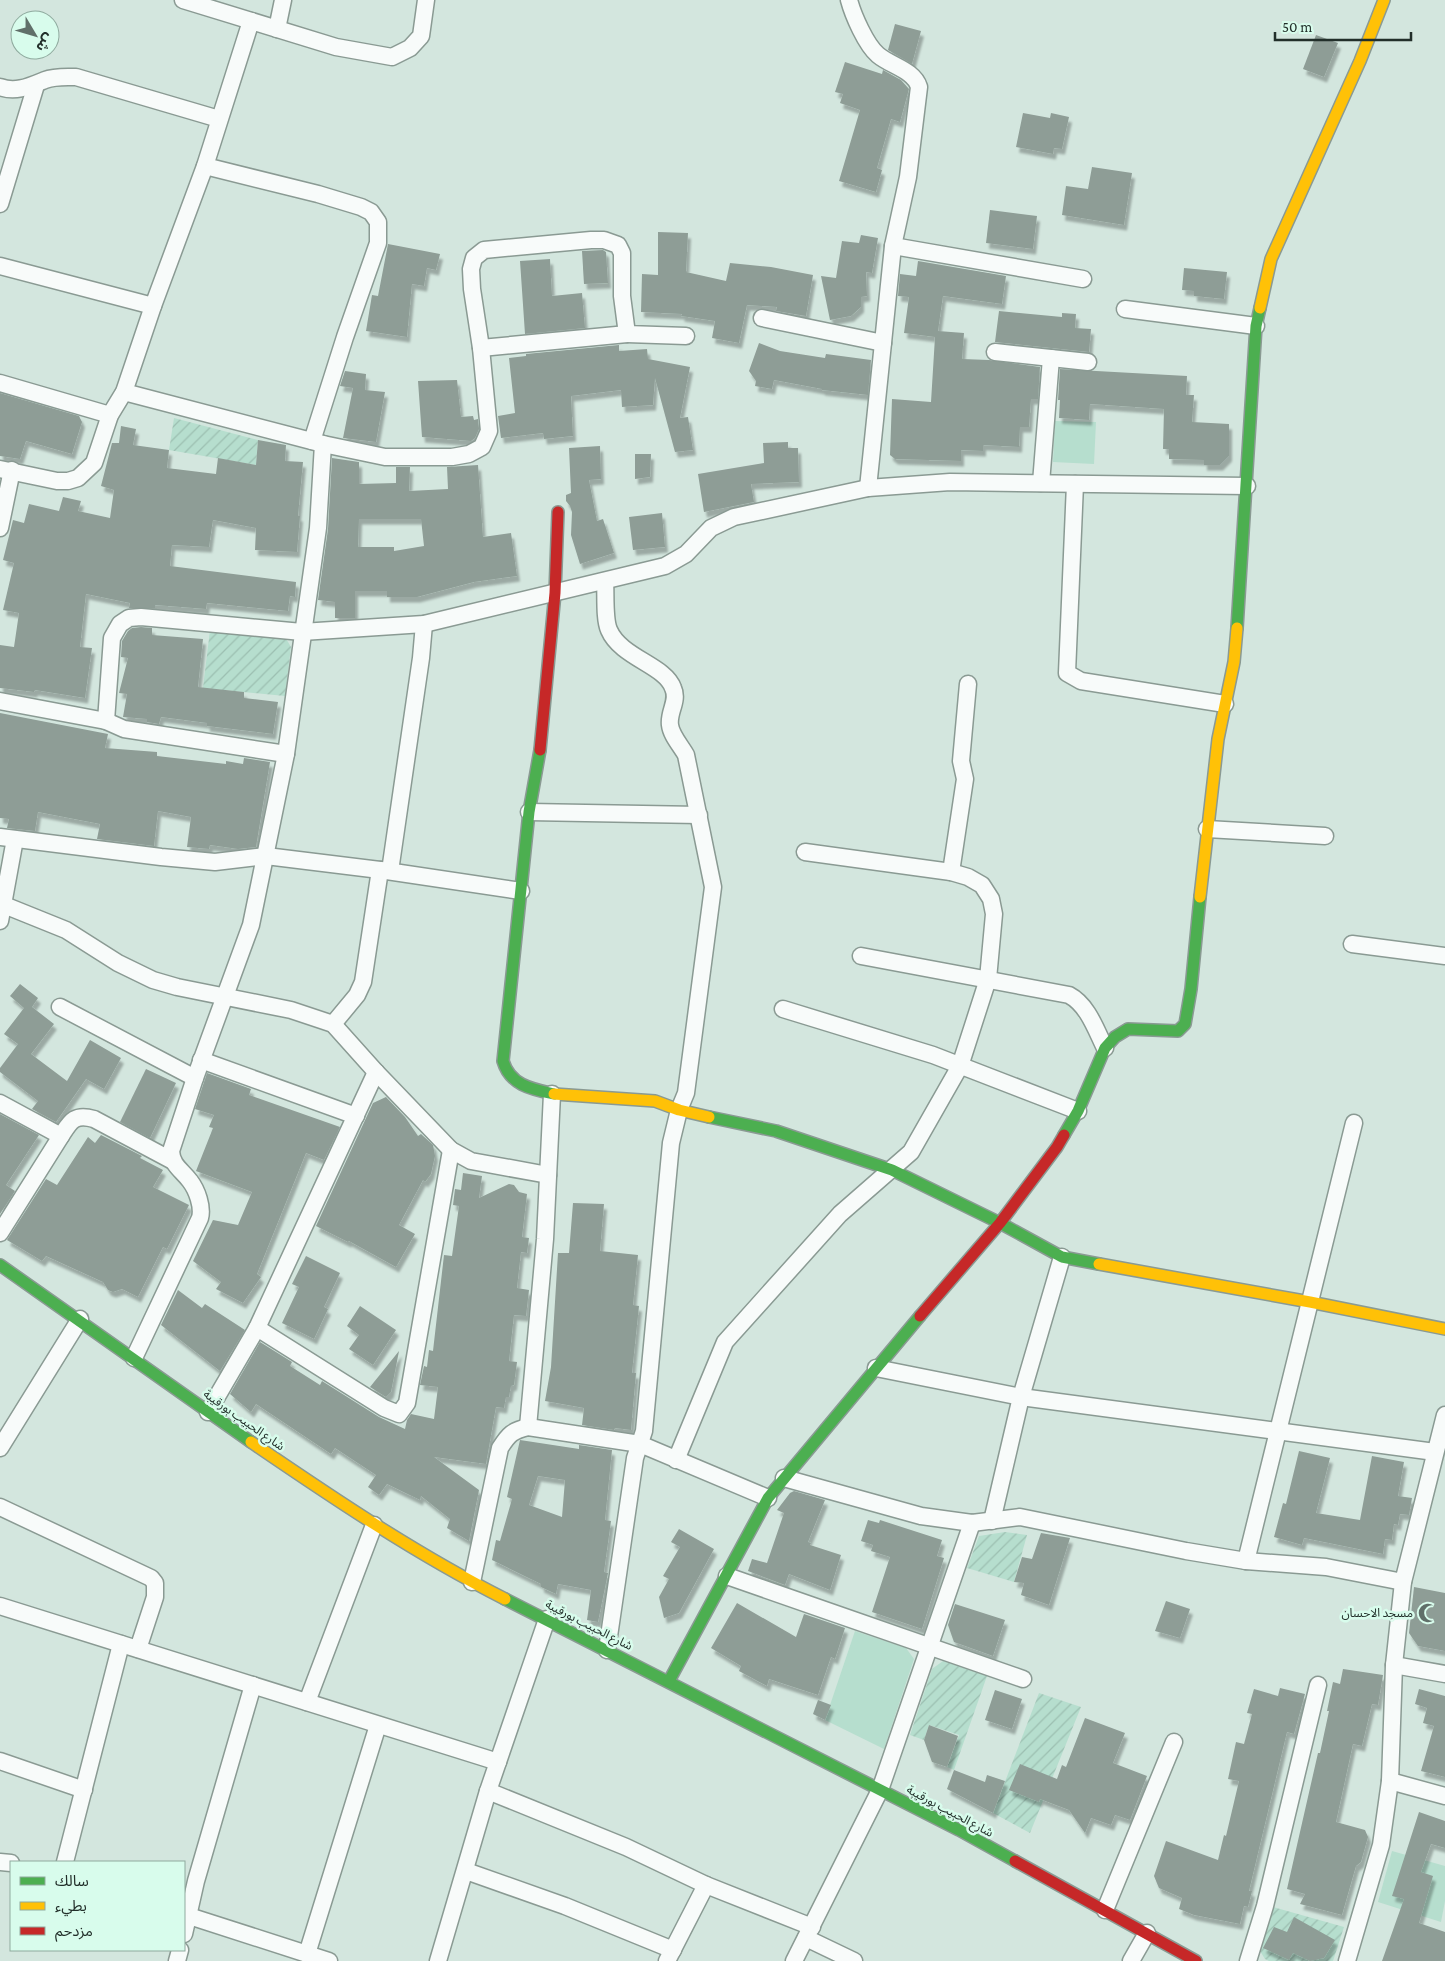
<svg xmlns="http://www.w3.org/2000/svg" width="1445" height="1961" font-family="'Crimson Pro','Noto Sans Arabic',serif">
<style>
.green{fill:#b6dece}
.garden{fill:url(#garden-furrows)}
.building{fill:#8e9d96;fill-rule:evenodd;filter:url(#shadow)}
.lines{fill:none;stroke-linecap:round;stroke-linejoin:round}
.street-casing{stroke:#8a9a93;stroke-width:19}
.fast-casing{stroke:#8a9a93;stroke-width:14}
.slow-casing{stroke:#8a9a93;stroke-width:14}
.jam-casing{stroke:#8a9a93;stroke-width:14}
.street{stroke:#f8fbfa;stroke-width:16}
.fast{stroke:#4caf50;stroke-width:11}
.slow{stroke:#ffc107;stroke-width:11}
.jam{stroke:#c62828;stroke-width:11}
.labels{text-anchor:middle;stroke-width:5;stroke-linejoin:round;paint-order:stroke}
.street-label{font-size:12px;fill:#222f2a;stroke:#d8fcec}
.poi-label{font-size:12px;fill:#222f2a;stroke:#d8fcec;text-anchor:end}
</style>
<defs>
<pattern id="garden-furrows" width="10" height="10" patternUnits="userSpaceOnUse" patternTransform="scale(1.25)"><rect width="10" height="10" fill="#b6dece"/><path d="M-1 1l2-2M0 10L10 0M9 11l2-2" fill="none" stroke="#9cbfb1"/></pattern>
<filter id="shadow"><feDropShadow dx="3" dy="5.5" stdDeviation="1" flood-color="#0004"/></filter>
</defs>
<rect width="100%" height="100%" fill="#d3e6de"/>
<g class="green">
<path d="M1055,421L1096,422L1094,464L1053,462Z"/>
<path d="M855,1631L906,1648L914,1659L884,1749L825,1720Z"/>
<path d="M1392,1851L1445,1866V1901L1441,1922L1378,1902Z"/>
</g>
<g class="garden">
<path d="M174,418L258,440L256,465L169,450Z"/>
<path d="M210,630L285,637L291,647L285,696L203,688Z"/>
<path d="M1005,1532L1027,1535L1014,1582L967,1568L979,1536Z"/>
<path d="M943,1661L987,1676L954,1770L947,1767L959,1735L929,1725L924,1740L910,1735L932,1669Z"/>
<path d="M1039,1693L1081,1707L1030,1833L993,1813Z"/>
<path d="M1273,1907L1344,1927L1333,1961H1269L1265,1959L1260,1951Z"/>
</g>
<g class="building">
<path d="M895,24L921,31L912,64L888,50Z"/>
<path d="M1316,35L1338,43L1324,77L1303,69Z"/>
<path d="M845,62L882,74L883,70L901,80L909,89L900,122L891,119L877,168L882,170L876,192L839,181L860,110L840,103L843,94L835,92Z"/>
<path d="M1023,113L1050,118L1051,113L1069,117L1062,149L1054,148L1053,154L1016,147Z"/>
<path d="M1092,167L1132,173L1124,225L1062,215L1066,186L1088,189Z"/>
<path d="M990,210L1037,216L1033,249L986,243Z"/>
<path d="M658,232L688,233L686,272L726,281L730,263L771,267L813,275L806,316L776,311L777,307L747,305L739,343L712,338L715,321L681,316L682,314L641,312L642,274L658,275Z"/>
<path d="M861,235L878,238L872,273L866,272L867,296L861,297V307L851,316L830,320L821,276L836,278L842,241L859,243Z"/>
<path d="M388,244L440,254L436,270L427,268L424,286L412,284L407,337L366,331L372,295L378,296Z"/>
<path d="M603,250L606,252L608,283L584,284L582,251Z"/>
<path d="M550,259L552,296L582,293L585,328L525,334L520,261Z"/>
<path d="M918,261L1006,276L1002,304L943,296L938,331L964,333L962,359L989,360L1040,367L1038,399H1031L1029,427H1020L1019,447L983,445V451L961,450V461L895,459L890,455L892,399L931,402L935,337L904,333L909,297L898,296L900,274L916,276Z"/>
<path d="M1184,268L1227,272L1224,299L1194,296V291L1182,290Z"/>
<path d="M999,311L1062,317V313L1076,314L1075,328L1091,329L1089,352L995,342Z"/>
<path d="M759,343L780,351L825,358L826,354L871,360L868,395L822,390V389L774,380L772,389L755,386L756,381L749,371Z"/>
<path d="M619,345V351L647,349L648,359L690,367L680,418L688,417L693,450L675,452L655,378L653,405L622,407L621,390L571,396L573,436L544,439L543,433L501,438L498,416L515,413L509,358L526,356V354Z"/>
<path d="M1060,369L1187,376L1186,395H1194L1192,422L1229,424V456L1220,465H1204V460L1169,459V449H1163L1164,409L1090,404L1089,420L1059,418L1060,400H1058Z"/>
<path d="M345,371L366,374L365,390L385,392L376,442L343,438L353,388L340,386Z"/>
<path d="M457,380L461,417L473,416L474,420L478,419L479,429L475,438L471,441L422,437L418,381Z"/>
<path d="M0,393L79,416L82,422L72,454L26,441L20,459L0,456Z"/>
<path d="M121,426L136,429L133,445L169,450L167,468L216,474L218,458L256,465L258,440L286,445L285,461L303,462L298,516H300L297,552L255,550L256,528L213,520L209,547L172,545L170,566L296,582L295,597L290,596L288,611L207,603L206,609L155,605V608H129L130,603L86,594L80,647L92,648L85,698L35,690L34,692L0,688V645L14,647L19,613L3,610L14,563L3,560L13,520L24,523L29,504L59,511L63,497L81,501L78,511L110,518L114,490L101,486L112,443H119Z"/>
<path d="M788,442V448H798L799,482L751,484L754,502L704,512L698,474L764,463L763,443Z"/>
<path d="M600,446L601,479L589,480L597,521L603,519L614,553L580,564L571,535L572,512L570,506L566,501V495L571,493L569,448Z"/>
<path d="M635,454H651L650,477L635,479Z"/>
<path d="M332,458L359,462V484L396,483V467H410L409,491L448,489L447,467L478,465L483,537L511,533L517,576L474,582L417,597H387V591H355V618H335V602L318,600L328,529ZM359,519H421L424,546L394,551V547H358Z"/>
<path d="M662,513L665,547L633,550L629,517Z"/>
<path d="M141,627L152,628V635L203,639L198,687L244,692V698L278,702L273,734L207,726V723L161,717L159,724L147,722V719L123,717L127,694L119,693L128,658L121,657L122,641L128,631L132,628Z"/>
<path d="M0,713L108,734L105,748L157,752V756L226,764V761L243,764L244,758L270,762L256,847L238,849L210,845L209,849L187,847L191,817L158,811L154,846L97,839L100,824L38,812L35,831L7,828L9,819L0,818Z"/>
<path d="M20,984L38,998L32,1007L54,1024L31,1054L67,1081L90,1040L121,1058L104,1089L86,1079L56,1122L32,1109L38,1101L0,1072V1068L18,1044L4,1034L24,1008L10,996Z"/>
<path d="M146,1069L176,1083L150,1138L120,1122Z"/>
<path d="M207,1073L251,1089L249,1095L340,1127L324,1160L306,1153L257,1274L261,1277L243,1303L216,1289L221,1282L193,1261L213,1220L238,1225L252,1192L196,1171L213,1128L209,1127L214,1115L195,1109Z"/>
<path d="M386,1097L405,1117L418,1136L421,1134L433,1145L435,1156L431,1174L425,1182L423,1180L399,1225L415,1234L396,1267L349,1241L348,1242L316,1226L373,1103Z"/>
<path d="M0,1114L39,1135L6,1185L15,1191L0,1214Z"/>
<path d="M101,1135L142,1156L140,1158L163,1170L153,1187L189,1205L167,1249L163,1247L138,1297L122,1289L113,1292L108,1290L103,1282L46,1256L42,1261L7,1240L46,1179L57,1185L88,1137L95,1143Z"/>
<path d="M463,1173L482,1176L479,1198L509,1184L514,1185L519,1192L527,1194L522,1237L529,1238L527,1253L521,1252L517,1288L529,1290L526,1316L514,1315L509,1361L517,1362L514,1385L511,1386L509,1397H506L504,1408L496,1407L486,1464L434,1457L479,1490L469,1541L447,1528L450,1519L421,1496L420,1500L387,1484L379,1495L368,1487L376,1475L335,1448L331,1454L256,1404L251,1412L230,1394L260,1342L292,1362L290,1366L320,1385L322,1381L379,1417L405,1429L407,1420L411,1414L434,1419L438,1387L420,1385L424,1366L427,1367L429,1350L433,1351L444,1255L452,1256L459,1206L453,1205L455,1189L461,1190Z"/>
<path d="M573,1203L604,1204L600,1251L638,1255L633,1305L639,1306L632,1373H636L631,1430L615,1428L614,1430L582,1425L584,1408L545,1401L551,1367L558,1253H569Z"/>
<path d="M306,1256L340,1273L324,1307L328,1309L314,1339L282,1323L299,1287L292,1284Z"/>
<path d="M178,1290L202,1308L205,1304L245,1330L220,1371L161,1325Z"/>
<path d="M360,1306L396,1330L373,1365L349,1349L359,1335L347,1326Z"/>
<path d="M399,1351L391,1392L386,1397L370,1387Z"/>
<path d="M520,1440L579,1449V1445L612,1450L605,1520L611,1521L604,1572L608,1573L598,1622L587,1620L591,1590L558,1584L556,1594L541,1587V1584L492,1560L496,1540L500,1541L512,1499L507,1497ZM538,1476L565,1480L562,1517L529,1505Z"/>
<path d="M1299,1451L1330,1458L1316,1513L1360,1520L1372,1456L1404,1462L1398,1496L1412,1498L1409,1515L1400,1514L1398,1525L1394,1524L1392,1540L1385,1539L1383,1554L1304,1538L1302,1545L1274,1537L1283,1503L1286,1504Z"/>
<path d="M794,1491L825,1500L808,1542L811,1543L810,1545L841,1555L830,1590L789,1574L785,1585L748,1571L752,1559L767,1563L784,1513L777,1510L790,1493Z"/>
<path d="M868,1520L879,1523L880,1520L942,1540L937,1556L944,1558L922,1629L872,1612L890,1557L871,1551L873,1545L861,1541Z"/>
<path d="M679,1529L714,1549L679,1613L664,1618L659,1597L669,1579L663,1576L680,1547L671,1542Z"/>
<path d="M1041,1533L1070,1538L1049,1605L1021,1595L1024,1583L1014,1582L1022,1557L1032,1559Z"/>
<path d="M1414,1587L1445,1593V1651L1418,1646L1409,1633Z"/>
<path d="M1166,1601L1190,1609L1180,1638L1155,1631Z"/>
<path d="M737,1603L796,1637L804,1614L845,1628L835,1659L831,1657L818,1695L769,1679L767,1686L739,1671L741,1666L711,1648Z"/>
<path d="M955,1604L1005,1620L993,1656L954,1642L948,1625Z"/>
<path d="M1343,1669L1383,1675L1378,1705L1372,1704L1362,1746L1353,1744L1336,1822L1365,1830L1368,1837L1361,1862L1356,1866L1342,1915L1300,1904L1305,1894L1287,1889L1318,1753H1320L1329,1711H1327L1333,1682L1340,1684Z"/>
<path d="M1280,1688L1305,1694L1294,1734L1287,1732L1249,1891H1252L1248,1907L1244,1906L1240,1924L1194,1915L1179,1909L1182,1898L1159,1888L1154,1876L1166,1841L1218,1860L1224,1835L1226,1836L1239,1781L1228,1779L1236,1742L1244,1744L1252,1714L1247,1713L1254,1689L1278,1696Z"/>
<path d="M1419,1689L1445,1696V1777L1421,1771L1434,1726L1423,1723L1427,1708L1415,1704Z"/>
<path d="M995,1690L1022,1699L1012,1729L985,1720Z"/>
<path d="M818,1700L831,1705L825,1720L813,1714Z"/>
<path d="M1085,1718L1125,1733L1113,1763L1147,1776L1130,1820L1115,1815L1111,1825L1091,1818L1085,1833L1069,1810L1040,1799L1039,1802L1009,1790L1020,1764L1057,1779L1062,1765L1066,1767Z"/>
<path d="M929,1725L958,1736L947,1767L932,1762L924,1740Z"/>
<path d="M954,1770L985,1782L987,1775L1005,1781L993,1813L947,1789Z"/>
<path d="M1419,1812L1445,1821V1848L1431,1844L1421,1872L1433,1876L1419,1923L1445,1932V1961H1382L1404,1899L1392,1896Z"/>
<path d="M1294,1917L1335,1940L1324,1958L1310,1961L1293,1953L1289,1960L1263,1948L1274,1927L1287,1932Z"/>
</g>
<g class="lines">
<defs>
<g id="street">
<path d="M183,0L336,47L392,57L410,48L421,36L426,0"/>
<path d="M849,0C853,15 866,45 878,55C891,66 914,70 919,87L908,177L893,246L868,488"/>
<path d="M277,29L283,0"/>
<path d="M0,87C16,93 30,86 45,80C55,76 66,77 76,77L219,119"/>
<path d="M205,166L318,194L361,207L371,212L378,222V243L345,337L312,441"/>
<path d="M0,204L36,85"/>
<path d="M893,246L1083,279"/>
<path d="M0,266L153,306"/>
<path d="M1125,309L1256,326"/>
<path d="M762,318L883,343"/>
<path d="M481,348L627,334"/>
<path d="M995,352L1088,362"/>
<path d="M0,383L110,415"/>
<path d="M124,392L323,444L385,457H452L469,454L482,447L489,431L481,348L472,289L471,269L474,258L484,250L591,240H604L618,245L622,253V296L627,334L686,336"/>
<path d="M0,469L57,481H68L78,478L94,463L110,415L124,392L153,306L205,166L251,21"/>
<path d="M1041,483L1051,358"/>
<path d="M1075,484L1067,673L1081,681L1225,704"/>
<path d="M0,528L12,470"/>
<path d="M605,581C606,594 604,619 609,630C621,658 665,665 673,688C679,701 668,712 670,725C671,735 681,746 686,755L713,887L686,1093L679,1110L671,1143L644,1431L635,1458L607,1650"/>
<path d="M0,701L106,721L124,729L286,754"/>
<path d="M106,721L112,638L120,624L129,618L141,617L302,632L424,624L665,566L686,554L711,528L734,517L868,488L950,482L1247,486"/>
<path d="M529,812L699,815"/>
<path d="M1207,829L1325,836"/>
<path d="M0,837L161,857L215,862L266,856L380,870L521,891"/>
<path d="M390,871L421,658L424,624"/>
<path d="M951,872L965,779L961,761L968,684"/>
<path d="M4,905L66,930L118,963L153,980L177,987L291,1010L333,1024L376,1072L451,1150L471,1161L548,1175"/>
<path d="M0,921L15,839"/>
<path d="M1352,944L1445,956"/>
<path d="M861,956L1069,995C1088,1005 1096,1030 1105,1048"/>
<path d="M60,1007L195,1078"/>
<path d="M783,1009L933,1055L1078,1111"/>
<path d="M333,1024L357,995L363,982L380,870"/>
<path d="M201,1060L356,1116"/>
<path d="M0,1103L61,1136"/>
<path d="M0,1233L61,1136C70,1122 74,1113 94,1119L171,1160"/>
<path d="M257,1328L384,1408L399,1414L407,1403L451,1150"/>
<path d="M134,1358L200,1218C203,1207 197,1190 190,1181C182,1170 172,1166 171,1151L195,1078L251,925L286,754L318,528L323,444"/>
<path d="M876,1368L1021,1397L1435,1452"/>
<path d="M208,1412L257,1328L376,1072"/>
<path d="M528,1427L545,1239L552,1094"/>
<path d="M0,1448L80,1319"/>
<path d="M676,1460L725,1342L840,1214L911,1152L960,1066L988,979L994,914L991,899L982,885L968,877L951,872L805,852"/>
<path d="M784,1478L921,1516L972,1523L1020,1517L1186,1551L1246,1561L1326,1567L1403,1582"/>
<path d="M0,1507L151,1578L155,1583V1597L138,1649"/>
<path d="M992,1521L1021,1397L1062,1257"/>
<path d="M1246,1561L1354,1123"/>
<path d="M727,1576L1023,1679"/>
<path d="M472,1582L500,1448C509,1434 512,1431 528,1427L640,1444L768,1498"/>
<path d="M0,1606L498,1762"/>
<path d="M1394,1665L1445,1674"/>
<path d="M307,1702L374,1525"/>
<path d="M0,1761L84,1790"/>
<path d="M1390,1781L1445,1796"/>
<path d="M488,1791L626,1847L706,1885L812,1927"/>
<path d="M0,1862L11,1863"/>
<path d="M65,1862L121,1644"/>
<path d="M466,1871L565,1906L673,1950"/>
<path d="M1105,1910L1174,1742"/>
<path d="M189,1916L329,1961"/>
<path d="M184,1934L196,1881L253,1685"/>
<path d="M806,1938L854,1961"/>
<path d="M307,1954L378,1725"/>
<path d="M177,1961L180,1950"/>
<path d="M438,1961L488,1791L547,1619"/>
<path d="M667,1961L706,1885"/>
<path d="M794,1961L880,1790L972,1523"/>
<path d="M1131,1961L1147,1933"/>
<path d="M1248,1961L1265,1906L1318,1685"/>
<path d="M1347,1961L1381,1845L1390,1781L1394,1665L1403,1582L1445,1415"/>
</g>
<g id="fast">
<path d="M1237,628L1256,326L1260,308"/>
<path d="M540,750L529,812L503,1061C510,1085 531,1089 554,1094"/>
<path d="M709,1117L776,1131L892,1170L1000,1223L1062,1257L1099,1264"/>
<path d="M1064,1135L1078,1111L1105,1048L1115,1037L1128,1029L1178,1031L1185,1024L1191,989L1200,897"/>
<path d="M0,1265L251,1442"/>
<path d="M505,1599L959,1830L1015,1861"/>
<path d="M669,1681L768,1498L920,1316"/>
</g>
<g id="slow">
<path d="M1260,308L1271,259L1360,61L1384,0"/>
<path d="M1200,897L1218,739L1234,662L1237,628"/>
<path d="M554,1094L655,1101L679,1110L709,1117"/>
<path d="M1099,1264L1310,1302L1445,1329"/>
<path d="M251,1442C333,1498 416,1554 505,1599"/>
</g>
<g id="jam">
<path d="M540,750L555,593L558,512"/>
<path d="M920,1316L1000,1223L1057,1147L1064,1135"/>
<path d="M1015,1861L1196,1961"/>
</g>
</defs>
<use href="#street" class="street-casing"/>
<use href="#fast" class="fast-casing"/>
<use href="#slow" class="slow-casing"/>
<use href="#jam" class="jam-casing"/>
<use href="#street" class="street"/>
<use href="#fast" class="fast"/>
<use href="#slow" class="slow"/>
<use href="#jam" class="jam"/>
</g>
<defs>
<symbol id="mosque-bare" viewBox="-9 -9 18 18"><path d="M3.5-4.9A6 6 0 1 0 3.5 4.9A5 5 0 1 1 3.5-4.9Z" fill="#606f69" stroke="#d8fcec" stroke-width="2.5" paint-order="stroke"/></symbol>
</defs>
<g fill-rule="evenodd">
<use href="#mosque-bare" x="1414" y="1599" width="28" height="28"/>
</g>
<g class="labels">
<g class="street-label">
<text transform="translate(244 1420) rotate(35)" y="4">شارع الحبيب بورقيبة</text>
<text transform="translate(589 1625) rotate(27)" y="4">شارع الحبيب بورقيبة</text>
<text transform="translate(950 1811) rotate(28)" y="4">شارع الحبيب بورقيبة</text>
</g>
<g class="poi-label">
<text x="1413" y="1617">مسجد الاحسان</text>
</g>
</g>
<rect x="10" y="1861" width="175" height="90" fill="#d8fcec" stroke="#8faa9e"/>
<rect x="20" y="1877" width="25" height="8" fill="#4caf50" stroke="#8faa9e"/>
<text x="55" y="1886" font-size="15" fill="#222f2a">سالك</text>
<rect x="20" y="1902" width="25" height="8" fill="#ffc107" stroke="#8faa9e"/>
<text x="55" y="1911" font-size="15" fill="#222f2a">بطيء</text>
<rect x="20" y="1927" width="25" height="8" fill="#c62828" stroke="#8faa9e"/>
<text x="55" y="1936" font-size="15" fill="#222f2a">مزدحم</text>
<g transform="translate(35 35) rotate(128)"><circle r="24" fill="#d8fcec" stroke="#8faa9e"/>
<path d="M0-4L9 19L0 12L-9 19Z" fill="#606f69"/>
<text y="-8" font-size="14" font-weight="bold" text-anchor="middle" fill="#222f2a">ش</text>
</g>
<path d="M1275 32v8h136v-8" fill="none" stroke="#222f2a" stroke-width="2.5"/>
<text x="1282" y="32" font-size="15" fill="#222f2a" stroke="#d8fcec" stroke-width="4" paint-order="stroke">50 m</text>
</svg>
